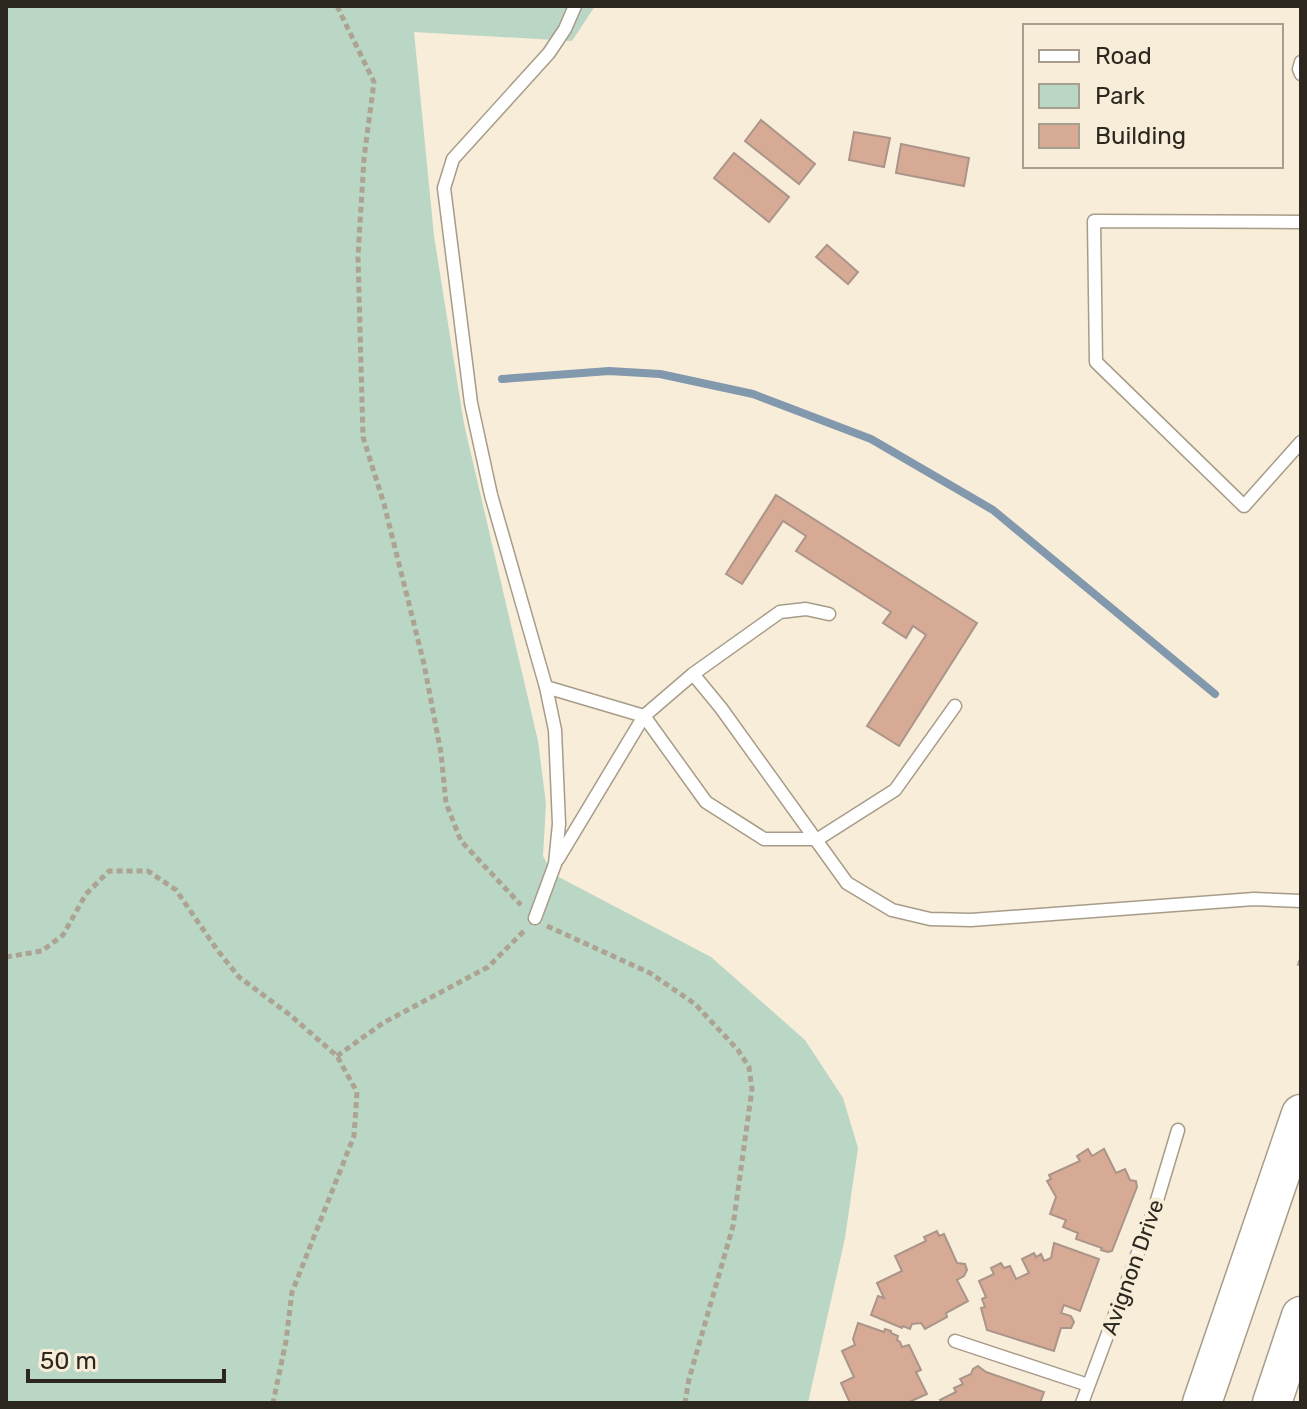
<svg xmlns="http://www.w3.org/2000/svg" width="1307" height="1409" font-family="Rubik,sans-serif">
<style>
.green{fill:#bad6c4}
.lines{fill:none;stroke-linecap:round;stroke-linejoin:round}
.stream{stroke:#8198ad;stroke-width:8}
.building{fill:#d6aa94;stroke:#ab958a;stroke-width:2}
.service-casing{stroke:#a69c88;stroke-width:15}
.primary-casing{stroke:#a69c88;stroke-width:41}
.path{stroke:#aca393;stroke-width:5;stroke-dasharray:6 4;stroke-linecap:butt}
.service{stroke:#fff;stroke-width:12}
.primary{stroke:#fff;stroke-width:38}
.labels{text-anchor:middle;stroke-width:8;stroke-linejoin:round;paint-order:stroke}
.street-label{font-size:22px;fill:#2c2820;stroke:#f8edd8}
</style>
<rect width="100%" height="100%" fill="#f8edd8"/>
<path class="green" d="M6,6H595L572,41L414,32L434,236L464,424L538,741L546,804L543,856L553,874L711,957L805,1040L843,1098L858,1148L845,1238L808,1403H6Z"/>
<g class="lines">
<path class="stream" d="M502,379L609,371L660,374L753,394L871,439L993,510L1215,694"/>
</g>
<g class="building">
<path d="M761,120L815,164L799,184L745,141Z"/>
<path d="M854,132L890,138L884,167L849,160Z"/>
<path d="M901,144L969,158L964,186L896,173Z"/>
<path d="M734,153L789,197L769,222L714,178Z"/>
<path d="M827,245L858,272L848,284L816,257Z"/>
<path d="M776,495L977,623L899,746L867,726L926,635L913,626L906,638L883,623L891,612L796,551L806,536L783,521L742,584L726,574Z"/>
<path d="M1088,1149L1092,1156L1104,1149L1116,1173L1125,1169L1130,1180L1136,1181L1137,1187L1112,1251L1108,1252L1101,1250L1102,1248L1076,1239L1078,1233L1063,1227L1066,1220L1050,1214L1056,1197L1047,1181L1051,1179L1049,1175L1080,1161L1077,1156Z"/>
<path d="M937,1231L939,1236L944,1234L957,1263L965,1264L967,1270L964,1276L957,1280L968,1301L946,1313L947,1317L925,1329L921,1323L912,1324L910,1329L903,1326L902,1328L871,1315L878,1296L884,1298L877,1283L902,1271L895,1256L926,1241L924,1237Z"/>
<path d="M1054,1243L1099,1259L1080,1311L1064,1305L1061,1313L1071,1316L1074,1322L1071,1328H1061L1054,1351L987,1330L981,1308L985,1307L982,1299L986,1297L979,1281L994,1274L991,1268L1001,1263L1004,1268L1010,1266L1016,1279L1029,1273L1022,1259L1034,1253L1036,1257L1041,1254L1044,1261L1051,1258Z"/>
<path d="M858,1323L884,1332L885,1329L891,1331V1333L898,1336L897,1340L900,1342L902,1347L909,1345L921,1370L916,1372L927,1394L907,1403H850L841,1383L854,1377L842,1351L855,1345L853,1339Z"/>
<path d="M978,1366L986,1372L1044,1392L1040,1403H942L940,1400L956,1392L954,1388L963,1384L960,1379L971,1374L973,1369Z"/>
</g>
<g class="lines">
<defs>
<g id="service">
<path d="M1301,62L1299,69L1301,74"/>
<path d="M1301,222L1094,221L1096,362L1244,506L1301,442"/>
<path d="M693,674L721,708L847,883L892,910L930,919L971,920L1254,899L1301,901"/>
<path d="M546,687L644,716L706,802L764,839H818L895,790L955,706"/>
<path d="M558,859L644,716L693,674L780,612L806,609L829,614"/>
<path d="M535,918L555,864L559,824L555,730L546,687L491,495L471,403L444,188L453,159L549,53L565,29L575,6"/>
<path d="M955,1341L1088,1385"/>
<path d="M1082,1403L1155,1207L1178,1130"/>
</g>
<g id="primary">
<path d="M1202,1403L1301,1114"/>
<path d="M1272,1403L1301,1316"/>
</g>
</defs>
<use href="#service" class="service-casing"/>
<use href="#primary" class="primary-casing"/>
<g class="path">
<path d="M337,6L374,82L364,158L358,257L363,437L384,504L424,664L441,753L446,803L461,841L521,905"/>
<path d="M547,926L650,973L695,1004L738,1050L749,1067L752,1089L733,1226L689,1379L685,1403"/>
<path d="M6,957L42,951L63,935L86,894L109,871H148L176,890L218,951L239,977L290,1015L337,1056L357,1092L354,1136L292,1292L286,1341L273,1403"/>
<path d="M1299,966L1301,960"/>
<path d="M337,1056L383,1023L488,967L524,931"/>
</g>
<use href="#service" class="service"/>
<use href="#primary" class="primary"/>
</g>
<g class="labels">
<g class="street-label">
<text transform="translate(1132 1267) rotate(-70)" y="8">Avignon Drive</text>
</g>
</g>
<rect width="1307" height="1409" fill="none" stroke="#2c2820" stroke-width="16"/>
<rect x="1023" y="24" width="260" height="144" fill="#f8edd8" stroke="#a69e8e" stroke-width="2"/>
<rect x="1039" y="50" width="40" height="12" fill="#ffffff" stroke="#a69e8e" stroke-width="2"/>
<text x="1095" y="64" font-size="24" fill="#2c2820">Road</text>
<rect x="1039" y="84" width="40" height="24" fill="#bad6c4" stroke="#a69e8e" stroke-width="2"/>
<text x="1095" y="104" font-size="24" fill="#2c2820">Park</text>
<rect x="1039" y="124" width="40" height="24" fill="#d6aa94" stroke="#a69e8e" stroke-width="2"/>
<text x="1095" y="144" font-size="24" fill="#2c2820">Building</text>
<path d="M28 1369v12h196v-12" fill="none" stroke="#2c2820" stroke-width="4"/>
<text x="40" y="1369" font-size="24" fill="#2c2820" stroke="#f8edd8" stroke-width="6" paint-order="stroke">50 m</text>
</svg>
